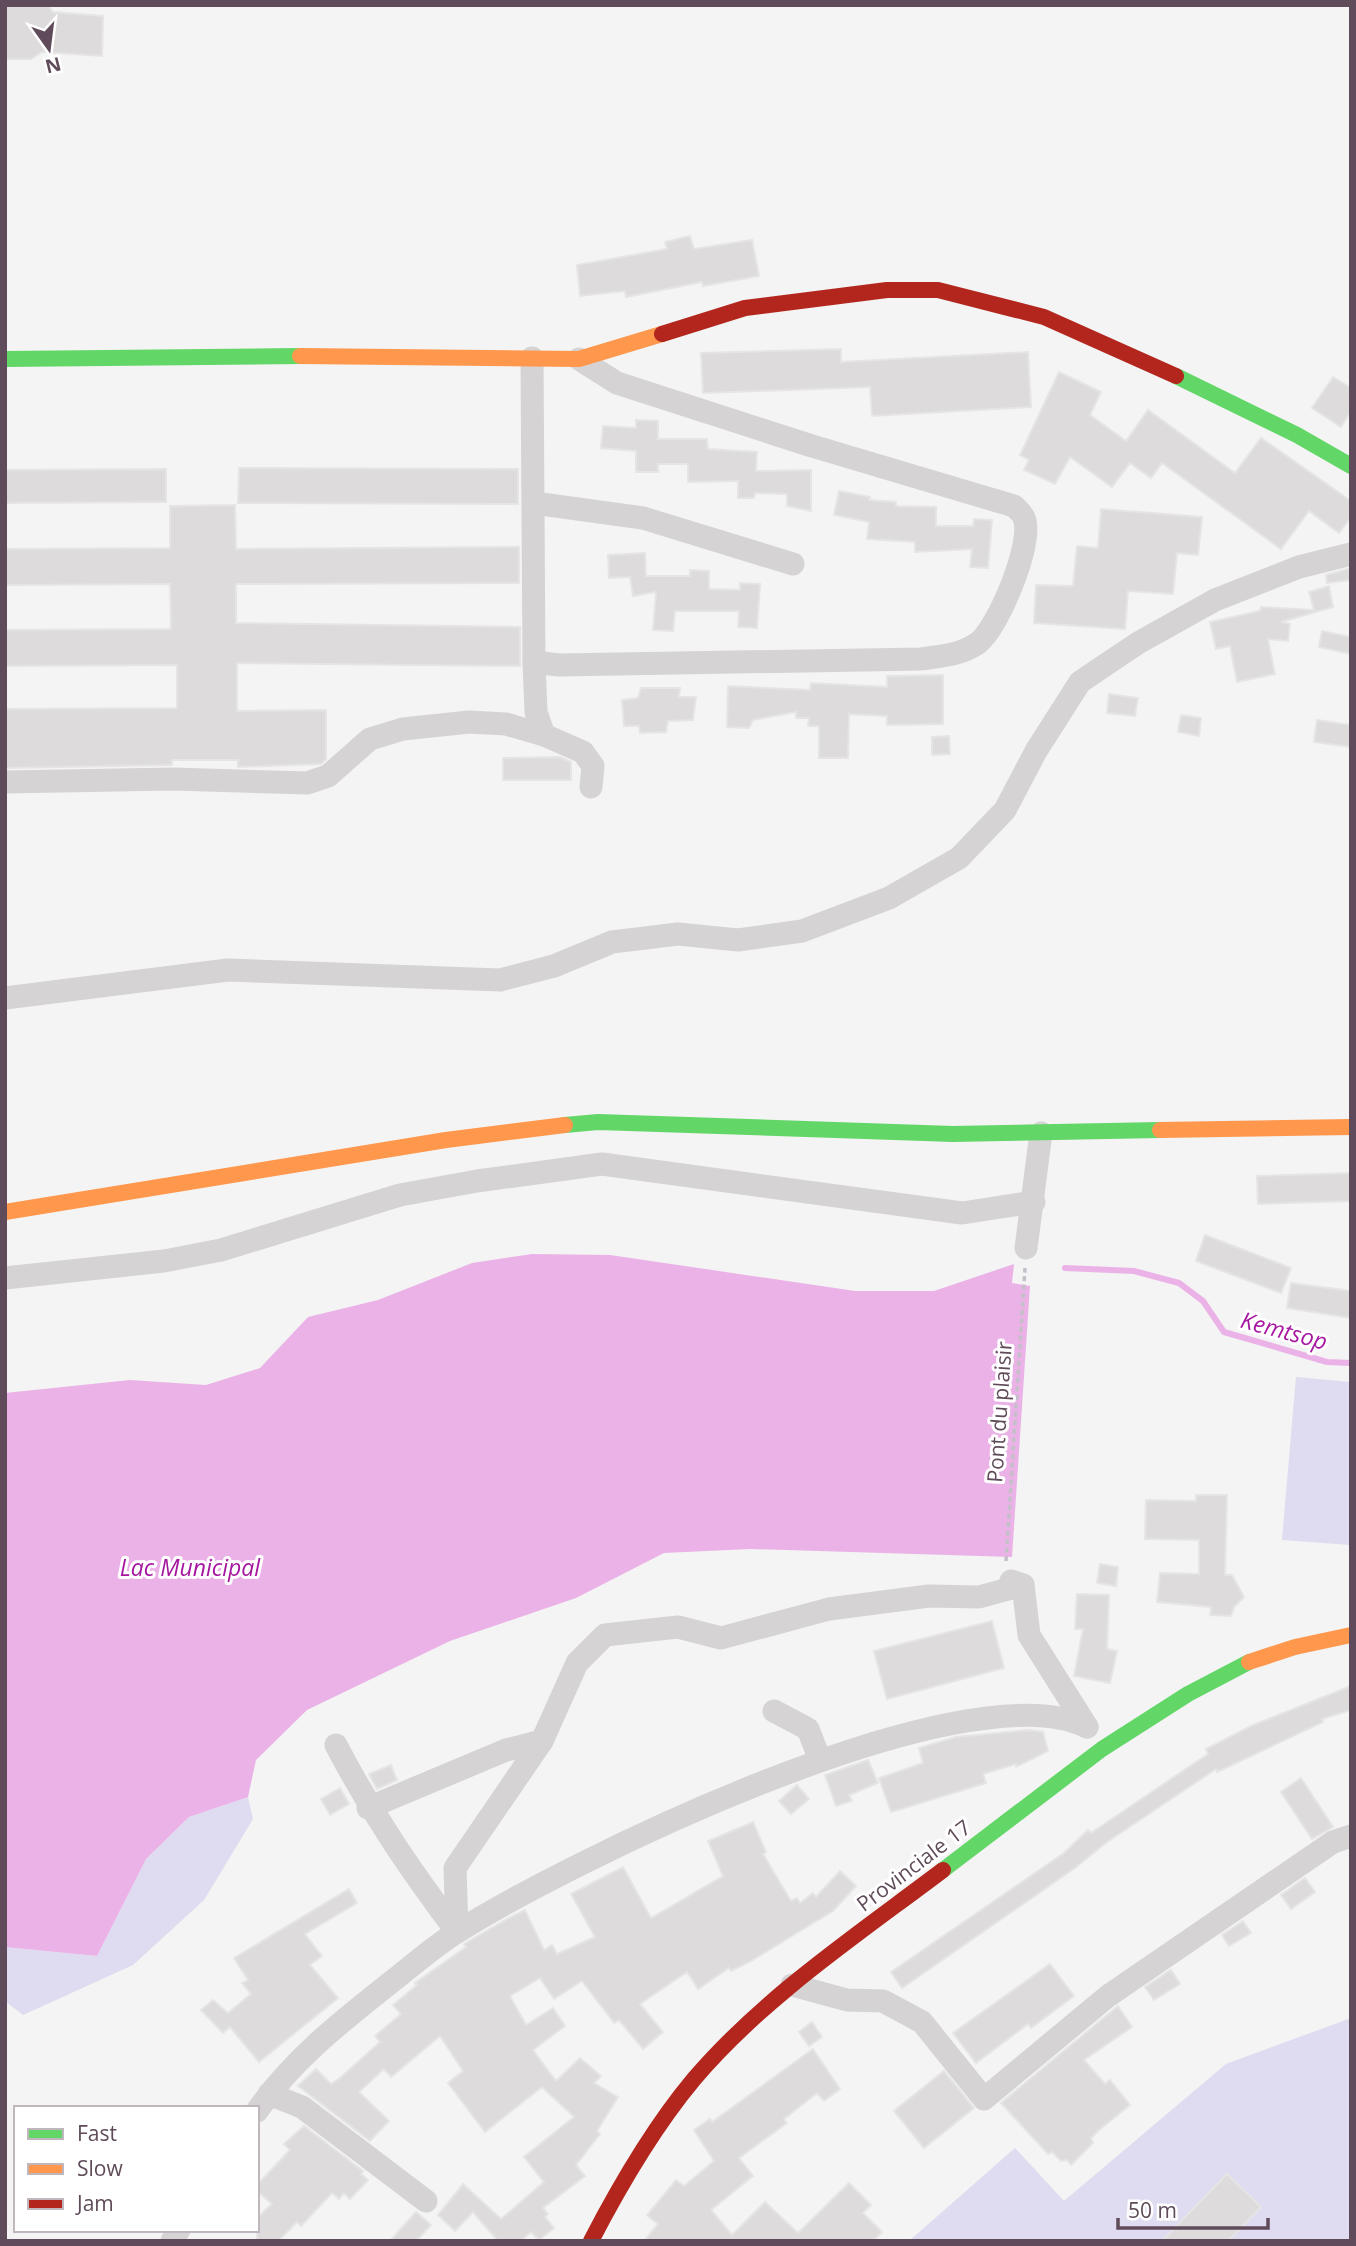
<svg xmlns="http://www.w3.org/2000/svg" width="1356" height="2246" font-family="'Open Sans',sans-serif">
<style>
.green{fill:#dfdbf0}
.water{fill:#ebb2e8}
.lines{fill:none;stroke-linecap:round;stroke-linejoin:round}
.stream{stroke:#ebb2e8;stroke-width:6}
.building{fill:#dddbdc;stroke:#e6e5e5;stroke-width:2}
.path{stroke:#c5bfca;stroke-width:3.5;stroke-dasharray:5 3.5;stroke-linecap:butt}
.street{stroke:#d6d3d5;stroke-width:23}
.fast{stroke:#63d668;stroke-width:16}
.slow{stroke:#ff974d;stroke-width:16}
.jam{stroke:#b3261e;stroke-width:16}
.labels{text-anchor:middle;stroke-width:6;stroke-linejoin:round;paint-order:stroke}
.street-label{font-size:21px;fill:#5f4b59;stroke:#fff}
.water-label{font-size:23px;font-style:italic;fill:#a617a0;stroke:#fff}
</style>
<rect width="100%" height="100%" fill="#f3f4f3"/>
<g class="green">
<path d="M1296,1377L1351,1382V1545L1282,1540Z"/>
<path d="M248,1797L253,1819L204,1900L133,1965L23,2015L5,2001V1947L97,1956L146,1859L189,1817Z"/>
<path d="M1351,2018V2241H909L1015,2148L1064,2201L1226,2064Z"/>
</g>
<path class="water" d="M532,1254L610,1255L855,1291H934L1014,1264L1012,1283L1030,1286L1012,1557L750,1549L664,1553L576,1598L450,1641L307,1710L256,1760L248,1797L189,1817L146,1859L97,1956L5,1947V1393L130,1380L206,1385L260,1368L308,1317L378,1300L472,1263Z"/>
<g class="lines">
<path class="stream" d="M1065,1268L1134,1271L1179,1283L1203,1301L1224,1332L1327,1362L1351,1363"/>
</g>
<g class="building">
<path d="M5,5H48L53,12L103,16L102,56L42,52L31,59H5Z"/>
<path d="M690,236L694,249L752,240L759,276L703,286L702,282L626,297L625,291L580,296L577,265L667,249L665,242Z"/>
<path d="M841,349V362L1028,352L1031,407L872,416L870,387L703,393L701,353Z"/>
<path d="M1059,372L1101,392L1090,415L1126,441L1148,410L1235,473L1261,438L1351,501V517L1339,533L1309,511L1281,549L1162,463L1151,478L1130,463L1112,487L1070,457L1055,484L1024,470L1029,460L1020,455Z"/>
<path d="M1333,377L1351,388V411L1341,427L1312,408Z"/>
<path d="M636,420L658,421V439H707L708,449L757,452L756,471L811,470V511L787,506V494L755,493L754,498H738V481L688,482V464H658V472H636V451L601,448L603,426L636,428Z"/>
<path d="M239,468L518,469V504L238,503Z"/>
<path d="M166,469V502L5,503V470Z"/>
<path d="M839,491L870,497L869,500L896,502V506L936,507V526H973L974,519L992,520L988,568L970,567L972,549L915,552V542L867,539L869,522L834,515Z"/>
<path d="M235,505L236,549L519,547V583L236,584V623L520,627V666L237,663V711L326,710V759L321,764L238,767V760H172V765L5,768V709L177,708V665L5,666V630L171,629L170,584L5,585V549L170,548V506Z"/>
<path d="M1101,509L1202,517L1198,555L1177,553L1173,594L1128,591L1125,629L1034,623L1036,585L1073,586L1077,546L1098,548Z"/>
<path d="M645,553L646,576H690V570L709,571V589L740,590V583L760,584L757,628L738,627L739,611H675L673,631L653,630L656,592L633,596L630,577L609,578L608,555Z"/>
<path d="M1351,568V580L1327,583L1326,575Z"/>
<path d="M1329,586L1333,607L1281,622L1290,624L1288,641L1268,639L1275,674L1237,682L1230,646L1216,649L1210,622L1260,611L1261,607L1314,610L1309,592Z"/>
<path d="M1322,631L1351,637V654L1319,647Z"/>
<path d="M943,675V724L887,725V716L849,714L848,758H819V726H808L809,718H796V712L753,720L749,728L727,727L728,686L810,690L811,683L887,687V676Z"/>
<path d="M641,688H680L679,697H696L693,720L668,721L666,732L640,733L639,726H624L622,700L638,698Z"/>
<path d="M1109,694L1138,698L1135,716L1107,713Z"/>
<path d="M1181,715L1201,718L1199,736L1178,732Z"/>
<path d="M1317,720L1351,725V747L1314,742Z"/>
<path d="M949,736L950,754L932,755V737Z"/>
<path d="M560,757L571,762V780H503V758Z"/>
<path d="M1351,1173V1201L1258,1204L1257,1176Z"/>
<path d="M1205,1235L1291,1268L1281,1293L1196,1261Z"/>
<path d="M1291,1283L1351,1291V1318L1287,1308Z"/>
<path d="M1196,1495H1227L1225,1575H1232L1244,1597L1234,1607L1231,1616L1210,1615L1211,1607L1157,1602L1160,1573L1199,1574V1540L1145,1539L1146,1500L1196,1501Z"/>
<path d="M1100,1564L1118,1567L1116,1586L1097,1583Z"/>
<path d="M1077,1594L1109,1595L1107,1649L1117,1651L1110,1683L1074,1676L1083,1629H1075Z"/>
<path d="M992,1621L1004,1668L887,1699L874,1651Z"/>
<path d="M1351,1686V1710L1322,1719L1323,1722L1217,1772L1216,1769L1107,1842L1075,1868L902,1988L891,1972L1064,1853L1088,1830L1091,1833L1208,1754L1206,1749L1251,1726Z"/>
<path d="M1029,1730L1043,1732L1048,1751L1016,1767V1764L983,1774L986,1783L891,1812L879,1778L923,1763L919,1748L956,1737Z"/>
<path d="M868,1760L878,1783L849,1795L852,1801L836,1806L825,1775Z"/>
<path d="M391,1765L397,1780L377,1789L369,1774Z"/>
<path d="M1301,1778L1333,1827L1312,1839L1281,1792Z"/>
<path d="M797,1785L809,1799L791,1814L779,1801Z"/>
<path d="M340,1788L349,1804L330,1815L321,1799Z"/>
<path d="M753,1822L766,1852L763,1854L791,1901L797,1898L800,1903L813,1893L816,1897L840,1871L856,1886L833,1911L751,1961L731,1971L729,1968L698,1989L687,1972L640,2004L663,2032L643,2049L619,2020L614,2023L582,1981L554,1999L540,1978L510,1996L526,2025L553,2008L565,2026L533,2050L556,2081L580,2058L601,2076L594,2083L618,2097L597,2131L600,2134L576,2165L585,2176L543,2208L548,2214L545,2217L554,2228L539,2240L531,2232L521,2241H498L473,2212L455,2231L438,2215L463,2184L501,2219L544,2182L524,2157L574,2117L542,2087L485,2132L448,2083L463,2071L440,2036L391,2077L384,2069L359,2092L389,2121L370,2141L298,2086L316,2069L331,2084L341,2077L380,2042L375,2036L401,2014L393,2005L417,1985L415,1983L466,1947L464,1944L509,1918L525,1910L544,1950L552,1945L557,1954L595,1937L571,1894L623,1867L651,1918L723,1876L708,1841Z"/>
<path d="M1305,1878L1315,1892L1291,1909L1281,1895Z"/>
<path d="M349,1889L357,1903L305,1934L322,1956L310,1965L338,1998L259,2062L230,2027L223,2033L201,2010L213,2000L228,2013L251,1994L242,1983L248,1980L234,1958Z"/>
<path d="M1243,1921L1251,1933L1229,1946L1222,1935Z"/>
<path d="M1050,1964L1074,1996L1031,2028L1028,2024L976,2063L953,2033Z"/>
<path d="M1171,1970L1180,1984L1154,2000L1145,1987Z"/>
<path d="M1118,2006L1132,2027L1084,2060L1105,2084L1110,2080L1130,2105L1099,2130L1091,2138L1093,2143L1071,2165L1067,2160L1061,2161L1052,2152L1048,2154L1001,2103Z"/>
<path d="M812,2022L822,2037L809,2046L799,2032Z"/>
<path d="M813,2049L840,2089L824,2101L817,2093L784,2119L787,2123L739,2158L753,2176L711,2210L732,2235L765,2202L798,2233L849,2183L871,2205L863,2213L882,2232L873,2241H644L658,2224L647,2215L676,2180L684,2186L714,2161L694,2130L710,2119L712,2122Z"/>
<path d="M944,2071L974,2108L924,2148L894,2111Z"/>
<path d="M304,2126L363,2171L361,2174L368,2180L350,2199L344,2193L339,2199L332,2193L301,2226L297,2222L278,2241H257V2218L272,2204L257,2191V2185L290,2150L284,2144Z"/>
<path d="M1227,2174L1261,2207L1228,2241H1162Z"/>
<path d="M416,2212L431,2225L416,2241H390Z"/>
</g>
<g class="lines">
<path class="path" d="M1006,1561L1025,1268"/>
<g class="street">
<path d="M532,358L534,662L536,712L544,735"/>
<path d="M534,503L643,518L793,564"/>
<path d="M534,662L559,665L921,659C941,656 961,655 978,643C998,628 1034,542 1024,518C1023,514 1017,509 1014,506L812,446L617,383L579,359"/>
<path d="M5,782L173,779L307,783L328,776L370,739L403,729L469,722L506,724L544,735L583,752L593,766L591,787"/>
<path d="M5,998L228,970L500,980L554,966L612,942L678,934L738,940L802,931L889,898L959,858L1005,810L1036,751L1080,682L1138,643L1215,600L1299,567L1351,554"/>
<path d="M1026,1248L1041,1133"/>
<path d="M5,1278L164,1261L221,1250L400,1195L477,1181L602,1164L962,1213L1034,1202"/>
<path d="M1011,1581L1023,1585L1029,1635L1087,1727"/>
<path d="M774,1711L808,1729L820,1760"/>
<path d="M336,1745C372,1814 411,1871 457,1932L455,1868L542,1741"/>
<path d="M368,1808L506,1750L542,1741L577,1663L605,1635L678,1627L721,1638L829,1609L929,1596L979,1597L1023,1585"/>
<path d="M792,1985L847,2000L883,2001L922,2022L984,2099L1108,1996L1333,1842L1351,1836"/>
<path d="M269,2094L302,2107L426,2201"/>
<path d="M257,2111C292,2060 342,2021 390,1983C412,1966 433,1947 457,1932C570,1861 966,1666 1087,1727"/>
<path d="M172,2241L179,2230"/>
</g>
<g class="fast">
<path d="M5,359L300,356"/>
<path d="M1176,376L1297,435L1351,466"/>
<path d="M565,1125L598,1122L953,1134L1160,1130"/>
<path d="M943,1870L1102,1749L1188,1694L1249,1662"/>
</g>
<g class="slow">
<path d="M300,356L579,359L662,334"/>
<path d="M1160,1130L1351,1127"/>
<path d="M5,1212L446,1140L565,1125"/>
<path d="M1249,1662L1295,1647L1351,1635"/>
</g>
<g class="jam">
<path d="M662,334L745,308L887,290H938L1044,317L1176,376"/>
<path d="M591,2241C620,2185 653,2128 694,2079C764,1997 857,1935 943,1870"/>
</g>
</g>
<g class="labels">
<g class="street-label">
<text transform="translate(1000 1412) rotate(-86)" y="7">Pont du plaisir</text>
<text transform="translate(914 1866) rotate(-37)" y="7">Provinciale 17</text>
</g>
<g class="water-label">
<text transform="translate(1284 1331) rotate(15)" y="8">Kemtsop</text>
<text x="190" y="1576">Lac Municipal</text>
</g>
</g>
<rect width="1356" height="2246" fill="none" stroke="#5f4b59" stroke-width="14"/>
<rect x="14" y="2106" width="245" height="126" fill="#ffffff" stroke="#bfb7bd" stroke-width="2"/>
<rect x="28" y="2129" width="35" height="10" fill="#63d668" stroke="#bfb7bd" stroke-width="2"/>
<text x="77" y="2141" font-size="21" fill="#5f4b59">Fast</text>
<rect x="28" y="2164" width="35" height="10" fill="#ff974d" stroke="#bfb7bd" stroke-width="2"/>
<text x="77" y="2176" font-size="21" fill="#5f4b59">Slow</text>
<rect x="28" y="2199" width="35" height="10" fill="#b3261e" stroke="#bfb7bd" stroke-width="2"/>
<text x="77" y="2211" font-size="21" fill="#5f4b59">Jam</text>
<g transform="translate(49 49) rotate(166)" stroke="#ffffff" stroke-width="5" paint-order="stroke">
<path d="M0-5L12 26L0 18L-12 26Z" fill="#5f4b59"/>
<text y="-10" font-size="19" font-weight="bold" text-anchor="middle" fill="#5f4b59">N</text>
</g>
<path d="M1118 2218v10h150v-10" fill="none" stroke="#5f4b59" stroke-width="3.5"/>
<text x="1128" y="2218" font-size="21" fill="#5f4b59" stroke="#ffffff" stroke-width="5" paint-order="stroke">50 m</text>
</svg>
